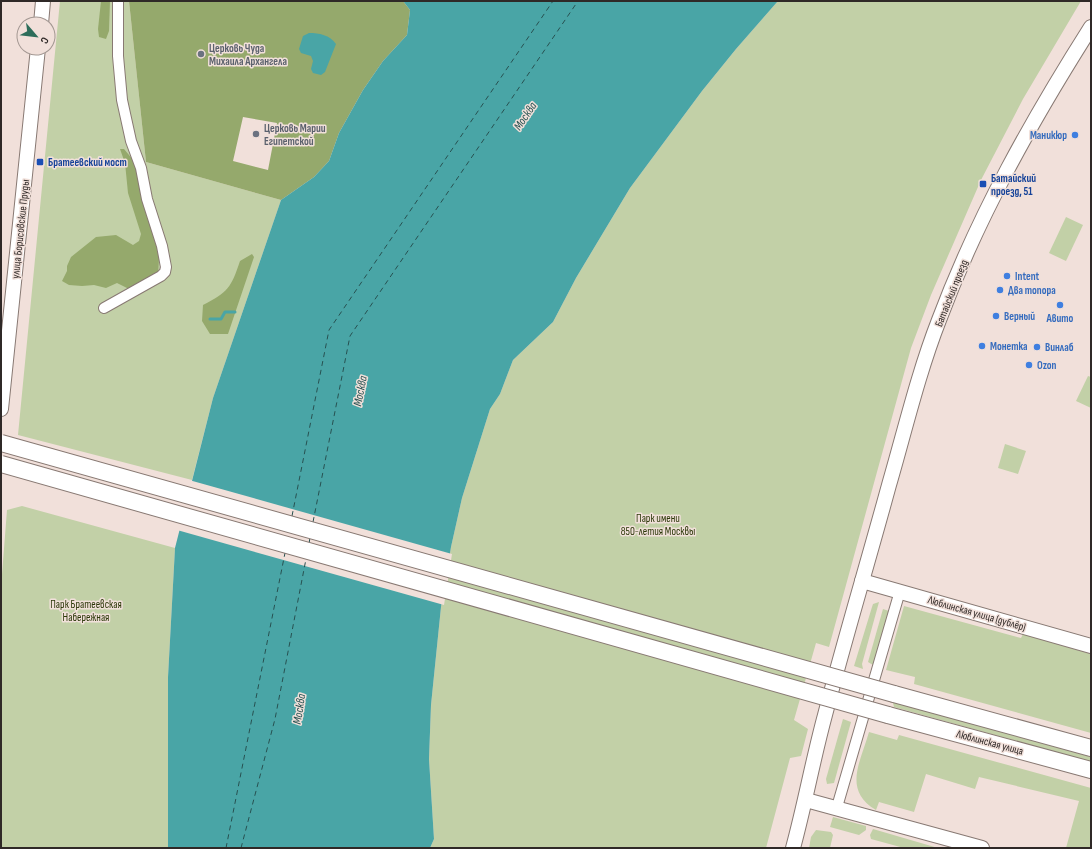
<svg xmlns="http://www.w3.org/2000/svg" width="1092" height="849" font-family="'Sofia Sans Condensed',sans-serif">
<style>
.green{fill:#c2d0a7}
.forest{fill:#95a96c;fill-rule:evenodd}
.water{fill:#49a5a6}
.pier{fill:#f1e0da}
.lines{fill:none;stroke-linecap:round;stroke-linejoin:round}
.stream{stroke:#49a5a6;stroke-width:3}
.ferry{stroke:#275151;stroke-width:1;stroke-dasharray:5 4;stroke-linecap:butt}
.street-casing{stroke:#887973;stroke-width:12}
.secondary-casing{stroke:#887973;stroke-width:16}
.primary-casing{stroke:#887973;stroke-width:18}
.street{stroke:#fff;stroke-width:10}
.secondary{stroke:#fff;stroke-width:14}
.primary{stroke:#fff;stroke-width:16}
.primary-bridge-casing{stroke:#887973;stroke-width:18;stroke-linecap:butt}
.primary-bridge{stroke:#fff;stroke-width:16}
.worship-dot{fill:#6b7280;stroke:#f1e0da;stroke-width:1.5}
.shop-dot{fill:#3f7fe0;stroke:#f1e0da;stroke-width:1.5}
.transit-dot{fill:#1a4fb4;stroke:#f1e0da;stroke-width:1.5}
.labels{text-anchor:middle;stroke-width:3;stroke-linejoin:round;paint-order:stroke}
.worship-label{font-size:11px;font-weight:bold;fill:#5b616d;stroke:#f1e0da;text-anchor:start}
.shop-label{font-size:11px;font-weight:bold;fill:#366cbe;stroke:#f1e0da;text-anchor:start}
.transit-label{font-size:11px;font-weight:bold;fill:#164399;stroke:#f1e0da;text-anchor:start}
.street-label{font-size:11px;fill:#2f2927;stroke:#f1e0da}
.park-label{font-size:11px;fill:#2b3708;stroke:#f1e0da}
.water-label{font-size:12px;font-style:italic;fill:#275151;stroke:#f1e0da}
</style>
<rect width="100%" height="100%" fill="#f1e0da"/>
<g class="green">
<path d="M60,1H129L146,162L281,200L213,398L192,480L18,435Z"/>
<path d="M778,1H1081L1023,99L981,180L931,295L911,348L829,647L816,643L794,720L808,729L801,756L790,758L766,848H430L434,839L429,759L431,705L441,607L451,547L462,498L490,409L500,394L513,360L553,322L576,278L630,188L702,91L736,49Z"/>
<path d="M1066,217L1083,225L1066,261L1049,253Z"/>
<path d="M1088,376L1091,377V408L1076,401Z"/>
<path d="M1005,444L1026,451L1018,474L998,468Z"/>
<path d="M22,506L175,548L168,677V848H1V587L7,510Z"/>
<path d="M879,602L862,664L863,669L854,666L872,607L873,604Z"/>
<path d="M904,606L1021,638L1023,634L1091,654V733L914,684L915,677L886,670Z"/>
<path d="M883,609L889,611L873,665L868,662Z"/>
<path d="M895,702L1091,757V762L894,707L893,703Z"/>
<path d="M843,719L851,722L834,783L827,784L826,779Z"/>
<path d="M869,732L897,740L899,735L1091,788V848H1066L1079,801L979,777L975,789L926,774L914,812L879,802L876,810C842,790 861,761 869,732Z"/>
<path d="M833,817L866,826V830L859,835L830,827Z"/>
<path d="M873,829L938,848H904L871,839L870,835Z"/>
<path d="M816,830L831,832L833,835L830,848H809L811,837Z"/>
</g>
<g class="forest">
<path d="M101,1H110L109,31L106,39L99,37L98,29Z"/>
<path d="M129,1H403L410,10L407,35L383,61L363,90L339,133L329,161L314,177L281,200L146,162ZM243,117L277,123L268,170L233,161Z"/>
<path d="M120,149H124L134,161L154,230L159,259L158,275L129,289L117,283L106,288L94,285L82,286L69,285L62,281L67,271V266L71,257L96,237L116,235L133,245L139,241L141,234L128,193L125,163Z"/>
<path d="M252,254L254,257L228,334H210L202,321L203,305C228,292 231,288 240,261Z"/>
</g>
<g class="water">
<path d="M403,1H778L736,49L702,91L630,188L576,278L553,322L513,360L500,394L490,409L462,498L451,547L441,607L431,705L429,759L434,839L430,848H168V677L175,548L213,398L281,200L314,177L329,161L339,133L363,90L383,61L407,35L410,10Z"/>
<path d="M309,33C319,33 330,35 336,44L325,72L321,75L313,73L311,69L313,61L311,56L301,53L299,49L303,36Z"/>
</g>
<path class="pier" d="M189,480L452,554L444,605L177,530Z"/>
<g class="lines">
<path class="stream" d="M210,319H221L225,312H235"/>
<g class="ferry">
<path d="M292,516L329,330L553,1"/>
<path d="M313,522L350,336L578,1"/>
<path d="M309,544L310,537"/>
<path d="M226,848L285,553"/>
<path d="M241,848L275,719L306,559"/>
</g>
<defs>
<g id="street">
<path d="M104,308L161,276L165,272L166,267L162,246L147,199L141,168L131,141L122,100L118,56V1"/>
<path d="M837,807L900,591"/>
</g>
<g id="secondary">
<path d="M41,24L43,1"/>
<path d="M1,409L38,48"/>
<path d="M862,581L1091,646"/>
<path d="M806,800L982,848"/>
<path d="M793,848C805,804 813,759 825,715C845,638 868,562 889,485C905,430 918,374 939,320C978,216 1032,120 1091,27"/>
</g>
<g id="primary">
<path d="M894,694L1091,748"/>
<path d="M888,715L1091,770"/>
</g>
</defs>
<use href="#street" class="street-casing"/>
<use href="#secondary" class="secondary-casing"/>
<use href="#primary" class="primary-casing"/>
<use href="#street" class="street"/>
<use href="#secondary" class="secondary"/>
<use href="#primary" class="primary"/>
<defs>
<g id="primary-bridge">
<path d="M1,443L894,694"/>
<path d="M1,464L888,715"/>
</g>
</defs>
<use href="#primary-bridge" class="primary-bridge-casing"/>
<use href="#primary-bridge" class="primary-bridge"/>
</g>
<g class="worship-dot">
<circle cx="201" cy="54" r="4"/>
<circle cx="256" cy="134" r="4"/>
</g>
<g class="shop-dot">
<circle cx="1075" cy="135" r="4"/>
<circle cx="1007" cy="276" r="4"/>
<circle cx="1000" cy="290" r="4"/>
<circle cx="1060" cy="305" r="4"/>
<circle cx="996" cy="316" r="4"/>
<circle cx="982" cy="346" r="4"/>
<circle cx="1037" cy="347" r="4"/>
<circle cx="1029" cy="365" r="4"/>
</g>
<g class="transit-dot">
<rect x="36" y="158" width="8" height="8" rx="2"/>
<rect x="979" y="180" width="8" height="8" rx="2"/>
</g>
<g class="labels">
<g class="worship-label">
<text x="209" y="52">Церковь Чуда<tspan x="209" dy="13">Михаила Архангела</tspan></text>
<text x="264" y="132">Церковь Марии<tspan x="264" dy="13">Египетской</tspan></text>
</g>
<g class="shop-label">
<text x="1067" y="139" text-anchor="end">Маникюр</text>
<text x="1015" y="280">Intent</text>
<text x="1008" y="294">Два топора</text>
<text x="1004" y="320">Верный</text>
<text x="1060" y="322" text-anchor="middle">Авито</text>
<text x="990" y="350">Монетка</text>
<text x="1045" y="351">Винлаб</text>
<text x="1037" y="369">Ozon</text>
</g>
<g class="transit-label">
<text x="48" y="166">Братеевский мост</text>
<text x="991" y="182">Батайский<tspan x="991" dy="13">проезд, 51</tspan></text>
</g>
<g class="street-label">
<text transform="translate(20 229) rotate(-84)" y="4">улица Борисовские Пруды</text>
<text transform="translate(951 293) rotate(-68)" y="4">Батайский проезд</text>
<text transform="translate(977 613) rotate(16)" y="4">Люблинская улица (дублёр)</text>
<text transform="translate(990 742) rotate(15)" y="4">Люблинская улица</text>
</g>
<g class="park-label">
<text x="658" y="522">Парк имени<tspan x="658" dy="13">850-летия Москвы</tspan></text>
<text x="86" y="608">Парк Братеевская<tspan x="86" dy="13">Набережная</tspan></text>
</g>
<g class="water-label">
<text transform="translate(525 116) rotate(-56)" y="4">Москва</text>
<text transform="translate(360 391) rotate(-79)" y="4">Москва</text>
<text transform="translate(299 709) rotate(-81)" y="4">Москва</text>
</g>
</g>
<rect width="1092" height="849" fill="none" stroke="#2f2927" stroke-width="4"/>
<g transform="translate(36 36) rotate(118)"><circle r="19" fill="#f1e0da" stroke="#a39792"/>
<path d="M0-3L7 15L0 10L-7 15Z" fill="#2d6d5a"/>
<text y="-6" font-size="11" font-weight="bold" text-anchor="middle" fill="#2f2927">С</text>
</g>
</svg>
